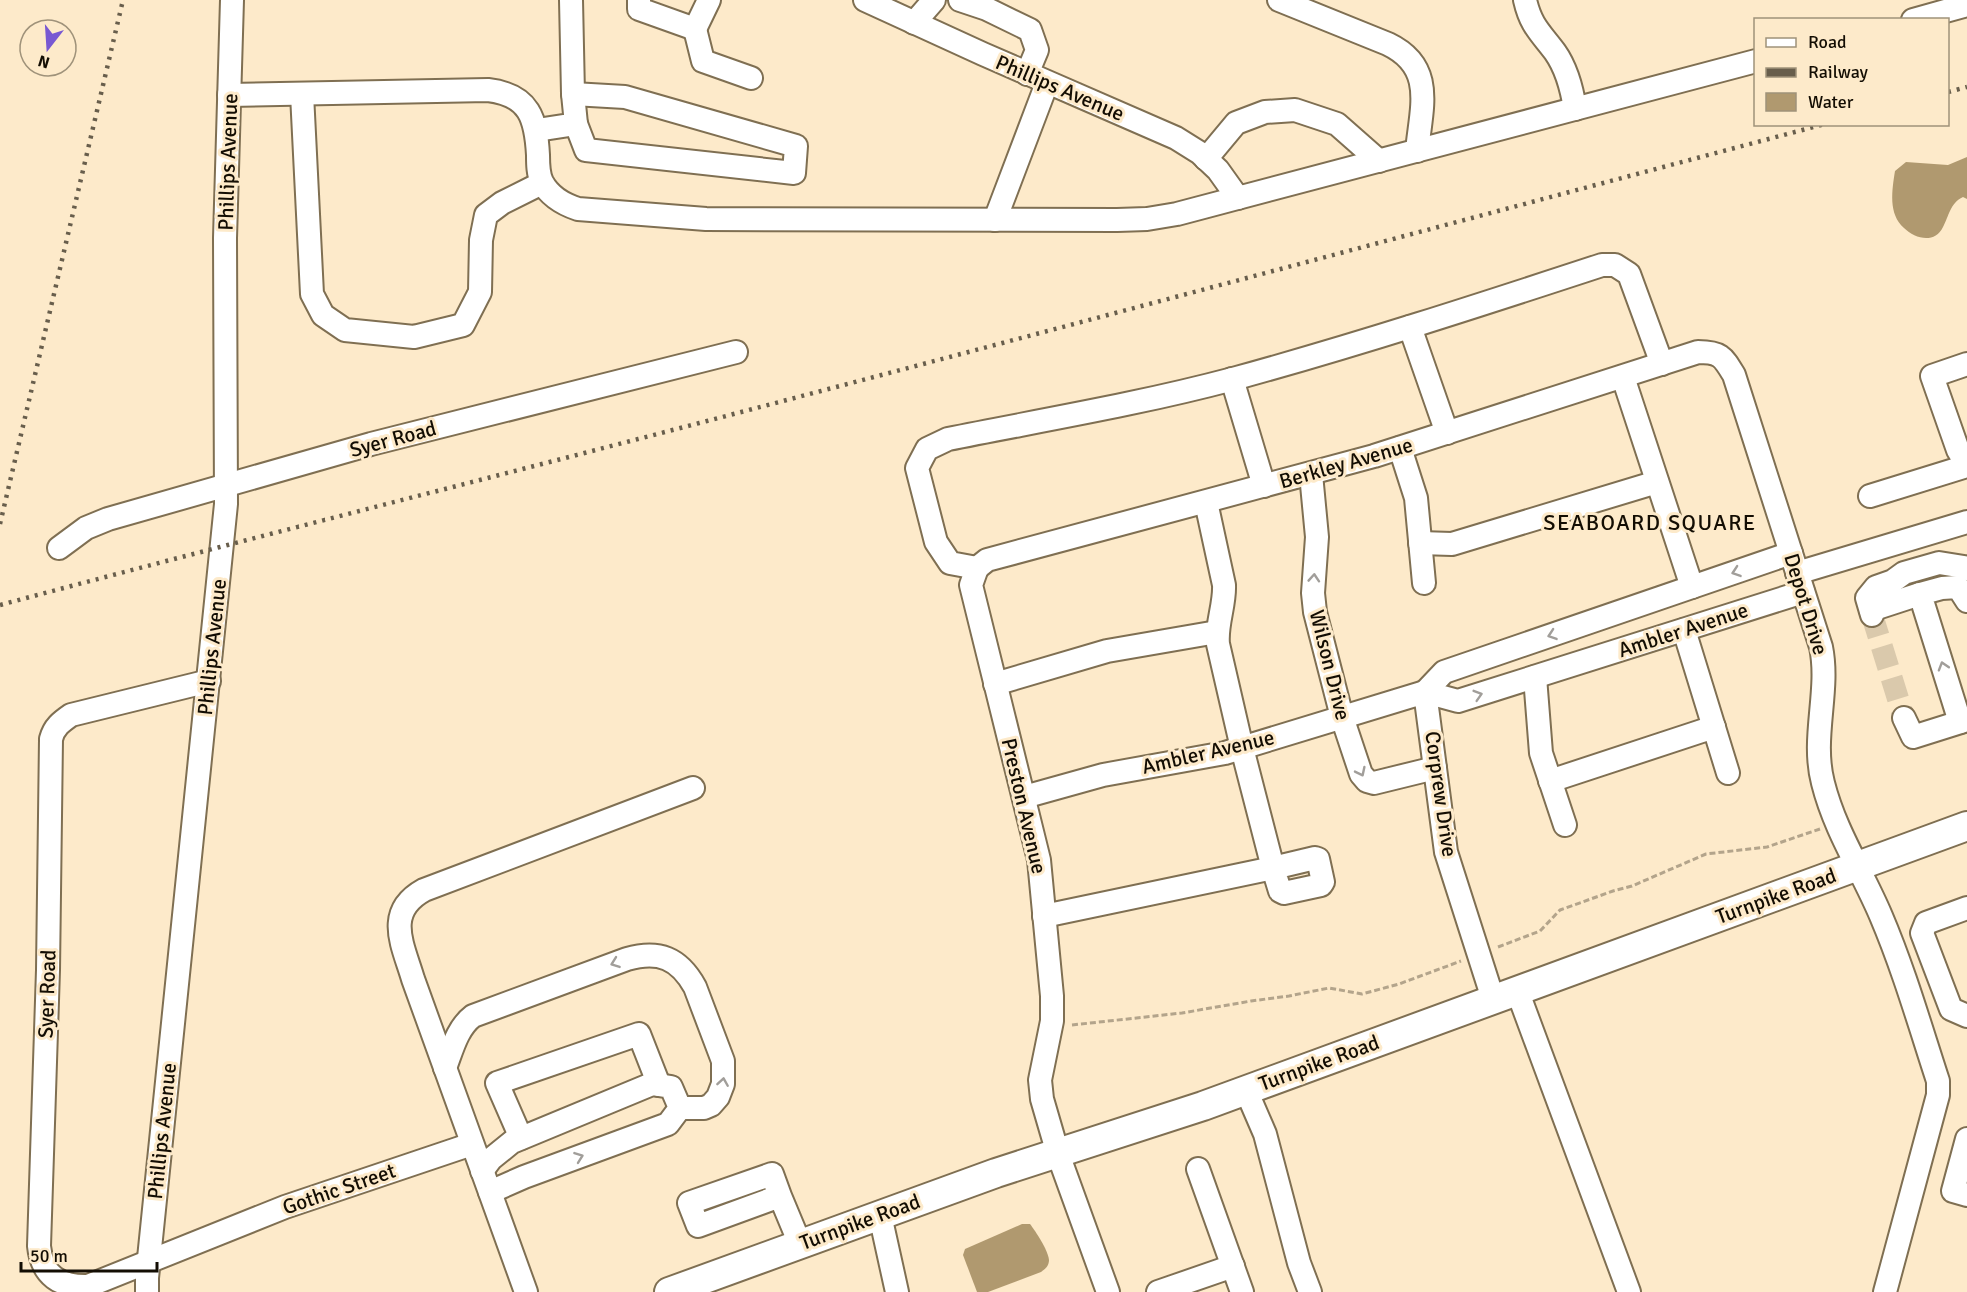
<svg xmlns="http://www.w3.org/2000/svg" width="1967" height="1292" font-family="Signika,sans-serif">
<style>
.water{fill:#b0996f}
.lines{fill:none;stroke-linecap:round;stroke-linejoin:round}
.minor-tunnel{stroke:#dac9ac;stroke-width:22;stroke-dasharray:22 11;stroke-linecap:butt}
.minor-casing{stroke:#7f6f52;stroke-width:26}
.major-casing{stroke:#7f6f52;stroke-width:32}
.path{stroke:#b3a48b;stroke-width:3;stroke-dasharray:6 3;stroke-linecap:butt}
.minor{stroke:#fff;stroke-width:22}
.major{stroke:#fff;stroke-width:28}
.rail{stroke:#685e4c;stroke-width:4.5;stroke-dasharray:3 6;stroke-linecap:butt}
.oneway{stroke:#a19e9a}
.labels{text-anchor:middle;stroke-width:6;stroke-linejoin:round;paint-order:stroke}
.street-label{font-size:21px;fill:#130d03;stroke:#fdeaca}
.neighbourhood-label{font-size:22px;letter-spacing:1.5px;fill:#130d03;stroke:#fdeaca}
</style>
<rect width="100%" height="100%" fill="#fdeaca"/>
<g class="water">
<path d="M1967,157V199L1963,197C1950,203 1949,216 1943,227C1935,244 1915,239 1904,228C1888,214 1892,190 1895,171L1906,162L1948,165Z"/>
<path d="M1022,1224H1030C1036,1232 1048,1250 1049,1260C1049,1266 1045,1269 1041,1272L988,1292H977L963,1255L965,1249Z"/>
</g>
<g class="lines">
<path class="minor-tunnel" d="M1872,615L1904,718"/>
<defs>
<g id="minor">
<path d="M639,0V9L695,29L709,0"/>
<path d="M865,0L983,54L1176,138L1200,153L1218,170L1238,198"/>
<path d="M960,0L987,9L1030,30L1037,50L1027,74"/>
<path d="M1279,0L1388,44C1436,67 1421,108 1417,151"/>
<path d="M1525,0C1531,26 1540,32 1555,52C1567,69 1572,89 1575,109"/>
<path d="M1913,20L1967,5"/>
<path d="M914,23L934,0"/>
<path d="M695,29L703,61L751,78"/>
<path d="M302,94L312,294L323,315L345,330L414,337L463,325L480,292L481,240L486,215L502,203L542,183"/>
<path d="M573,94L625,97L796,146L794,173L586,150L576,124"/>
<path d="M229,95L488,90C530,95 536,119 538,155C538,164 538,174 542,182C550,197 563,204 578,209L706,219L1117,220L1147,219L1177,214L1756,61"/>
<path d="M537,130L576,124L573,94L571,0"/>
<path d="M1206,159L1236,123L1265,112L1295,110L1337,124L1379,161"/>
<path d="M995,220L1047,83"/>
<path d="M1410,327L1447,433"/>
<path d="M1967,364L1932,376L1958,450L1967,465"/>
<path d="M1623,377L1692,587"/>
<path d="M1232,379L1264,486"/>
<path d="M1400,448L1416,498L1424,583"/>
<path d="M1311,474L1317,537L1313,593L1315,612L1342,717L1361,774L1367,781L1374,783L1435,768"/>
<path d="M1870,496L1967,466"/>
<path d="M1420,543L1452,544L1657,482"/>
<path d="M59,548L86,528L108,519L371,444L736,352"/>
<path d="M1791,553L1444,672L1425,692L1458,701L1803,592"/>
<path d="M977,568L987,560L1374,456L1698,352C1721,352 1723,357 1734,375L1821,647C1830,691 1811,738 1823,783C1835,831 1862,871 1881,916C1904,970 1920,1026 1938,1081V1095L1885,1292"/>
<path d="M977,568L950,563L936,542L917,468L927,449L948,439C1043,420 1139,404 1233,379C1357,345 1480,305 1602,265H1615L1629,274L1662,364"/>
<path d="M977,568L971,585L1039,860L1052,996V1021L1040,1080L1042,1099L1058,1154L1108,1292"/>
<path d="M1797,573L1967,522"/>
<path d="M1871,610L1920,594"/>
<path d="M1872,615L1867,598L1876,587L1893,581L1904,573L1939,563L1964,567L1967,569"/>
<path d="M1684,630L1728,773"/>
<path d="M1535,677L1541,753L1565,825"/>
<path d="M209,681L71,715C61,722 54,727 51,739L48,970L39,1246C42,1276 60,1287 88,1286L285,1207L472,1144"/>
<path d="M995,684L1107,651L1217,632"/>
<path d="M1904,718L1913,737L1967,720"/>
<path d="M1960,722L1920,594L1942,588L1958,587L1967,601"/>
<path d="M1550,781L1714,727"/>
<path d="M1024,797L1103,775L1225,753L1425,692L1446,852L1493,999"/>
<path d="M1315,858L1318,859L1323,882L1321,885L1284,893L1280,891L1273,868Z"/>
<path d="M1967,908L1926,923L1922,933L1951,1009L1967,1016"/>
<path d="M1044,916L1273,868L1242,748L1218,644C1216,624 1225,605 1224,585L1206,502"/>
<path d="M1517,990L1629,1292"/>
<path d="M445,1068C452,1050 457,1028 473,1016L627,959C659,950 679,958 695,987L723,1061V1084L718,1097L711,1105L704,1108H680"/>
<path d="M1246,1090L1265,1134L1299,1263L1310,1292"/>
<path d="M521,1138L497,1083L639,1034L659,1085"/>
<path d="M1967,1139L1953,1191L1967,1195"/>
<path d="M1198,1169L1242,1292"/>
<path d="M482,1171L491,1159L512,1142L652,1084L671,1087L680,1108L668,1124L524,1177L490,1192"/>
<path d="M780,1196L772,1174L689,1203L698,1226L780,1196L800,1244"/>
<path d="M880,1215L897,1292"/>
<path d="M147,1292V1278L226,504L225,238L232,0"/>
<path d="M526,1292L413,979C403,945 384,912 424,890L693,788"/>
<path d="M1158,1292L1233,1266"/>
</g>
<path id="major" d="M669,1292L996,1173L1203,1106L1967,826"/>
</defs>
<use href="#minor" class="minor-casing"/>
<use href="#major" class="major-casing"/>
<g class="path">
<path d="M1498,947L1540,931L1560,910L1613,891L1632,886L1706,854L1767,847L1820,829"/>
<path d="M1072,1025L1182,1013L1251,1001L1289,996L1329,988L1362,994L1399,984L1461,961"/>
</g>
<use href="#minor" class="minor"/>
<use href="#major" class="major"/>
<g class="rail">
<path d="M1948,92L1967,87"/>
<path d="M0,524L123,0"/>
<path d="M0,605C235,542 471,483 707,421C1080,323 1452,223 1825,124"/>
</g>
</g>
<defs><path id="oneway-chevron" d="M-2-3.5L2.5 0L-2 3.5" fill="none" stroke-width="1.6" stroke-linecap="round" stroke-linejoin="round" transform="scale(1.5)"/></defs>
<g class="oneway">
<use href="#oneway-chevron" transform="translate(1736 572) rotate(161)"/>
<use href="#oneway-chevron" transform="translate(1314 578) rotate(-86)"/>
<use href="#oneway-chevron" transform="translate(1552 635) rotate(161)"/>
<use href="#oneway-chevron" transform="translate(1943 666) rotate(-107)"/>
<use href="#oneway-chevron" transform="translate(1478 695) rotate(-17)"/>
<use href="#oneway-chevron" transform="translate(1361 772) rotate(64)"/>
<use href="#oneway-chevron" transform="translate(615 963) rotate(160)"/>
<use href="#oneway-chevron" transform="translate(723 1082) rotate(-81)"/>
<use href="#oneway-chevron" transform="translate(579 1157) rotate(-20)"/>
</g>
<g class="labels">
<g class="street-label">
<text transform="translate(1060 88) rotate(23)" y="7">Phillips Avenue</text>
<text transform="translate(228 162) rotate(-88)" y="7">Phillips Avenue</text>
<text transform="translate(393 439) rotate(-15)" y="7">Syer Road</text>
<text transform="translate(1346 463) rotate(-16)" y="7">Berkley Avenue</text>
<text transform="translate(1806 604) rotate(73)" y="7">Depot Drive</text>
<text transform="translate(1683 630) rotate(-18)" y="7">Ambler Avenue</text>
<text transform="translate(212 647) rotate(-84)" y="7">Phillips Avenue</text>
<text transform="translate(1330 665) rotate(76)" y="7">Wilson Drive</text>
<text transform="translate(1208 752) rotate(-13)" y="7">Ambler Avenue</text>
<text transform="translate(1441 794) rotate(82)" y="7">Corprew Drive</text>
<text transform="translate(1024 806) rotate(77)" y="7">Preston Avenue</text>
<text transform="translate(1776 896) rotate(-20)" y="7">Turnpike Road</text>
<text transform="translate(47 994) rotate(-88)" y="7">Syer Road</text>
<text transform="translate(1319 1063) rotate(-20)" y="7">Turnpike Road</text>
<text transform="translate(162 1131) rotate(-84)" y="7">Phillips Avenue</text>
<text transform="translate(339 1189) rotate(-19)" y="7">Gothic Street</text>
<text transform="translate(860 1222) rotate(-20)" y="7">Turnpike Road</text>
</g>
<g class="neighbourhood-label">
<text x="1650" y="530">SEABOARD SQUARE</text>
</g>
</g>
<rect x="1754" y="18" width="195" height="108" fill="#fdeaca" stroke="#9f927a" stroke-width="1.5"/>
<rect x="1766" y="38" width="30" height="9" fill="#ffffff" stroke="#9f927a" stroke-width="1.5"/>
<text x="1808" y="48" font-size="18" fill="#130d03">Road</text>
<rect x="1766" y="68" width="30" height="9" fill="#685e4c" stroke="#9f927a" stroke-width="1.5"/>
<text x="1808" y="78" font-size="18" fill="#130d03">Railway</text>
<rect x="1766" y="93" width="30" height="18" fill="#b0996f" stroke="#9f927a" stroke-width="1.5"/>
<text x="1808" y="108" font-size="18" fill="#130d03">Water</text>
<g transform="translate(48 48) rotate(197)"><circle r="28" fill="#fdeaca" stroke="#9f927a" stroke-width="1.5"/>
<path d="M0-4.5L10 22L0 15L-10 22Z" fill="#7858d2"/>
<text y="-9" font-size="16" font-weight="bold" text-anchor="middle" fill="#130d03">N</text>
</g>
<path d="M21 1262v9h136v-9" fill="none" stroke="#130d03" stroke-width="3"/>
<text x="30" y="1262" font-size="18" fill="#130d03" stroke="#fdeaca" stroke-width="4.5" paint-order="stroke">50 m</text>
</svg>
